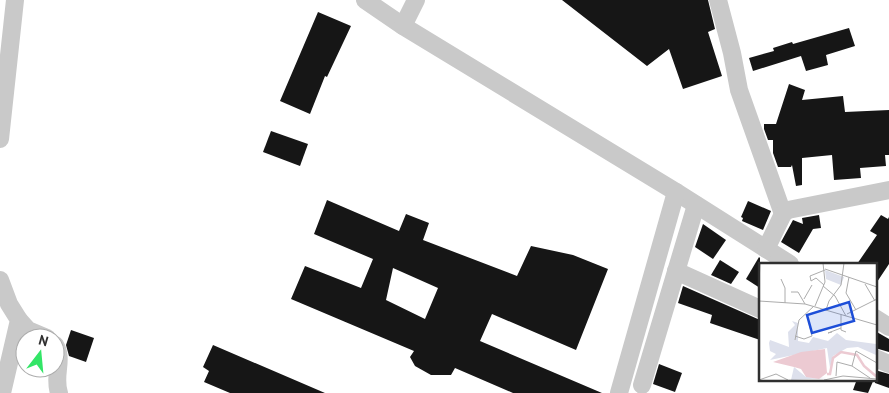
<svg xmlns="http://www.w3.org/2000/svg" width="889" height="393" font-family="'PT Sans',sans-serif">
<style>
.building{fill:#161616;fill-rule:evenodd}
.lines{fill:none;stroke-linecap:round;stroke-linejoin:round}
.minor{stroke:#c9c9c9;stroke-width:18}
.inset-river{fill:none;stroke:#eccad2;stroke-width:2.5}
.inset-road{fill:none;stroke:#acacac;stroke-width:1}
.view{fill:#1d4ed8;fill-opacity:0.15;stroke:#1d4ed8;stroke-width:2.5}
.inset-edge{fill:none;stroke:#2f2f2f;stroke-width:2.5}
</style>
<rect width="100%" height="100%" fill="#fff"/>
<g class="building">
<path d="M562,0H708L715,29L708,32L722,76L683,89L669,49L647,66Z"/>
<path d="M318,12L351,26L327,77L325,76L310,114L280,101Z"/>
<path d="M849,28L855,46L826,55L828,65L806,71L801,56L753,71L749,58L774,51L773,48L792,42L793,44Z"/>
<path d="M789,84L805,90L802,100L843,96L845,112L889,110V155H885L886,166L860,168L861,178L834,180L832,155L802,158V185L796,186L792,165L791,167H778L773,153V140H768L764,129V124H776Z"/>
<path d="M271,131L308,144L300,166L263,152Z"/>
<path d="M327,200L399,231L406,214L429,223L423,240L517,276L531,246L573,255L608,269L576,350L492,314L480,341L602,393H513L455,368L451,375H431L415,366L410,357L414,351L291,299L305,266L361,288L373,259L314,234ZM393,268L438,288L425,319L386,300Z"/>
<path d="M748,201L771,211L763,230L742,221L743,218L741,217Z"/>
<path d="M819,215L821,228L813,229L799,253L781,242L793,220L803,224L802,218Z"/>
<path d="M881,215L888,219L889,217V264L875,285V264H857L877,235L870,231Z"/>
<path d="M703,224L726,240L713,259L695,247Z"/>
<path d="M759,257L760,258V288L746,279Z"/>
<path d="M720,260L739,272L731,284L711,275Z"/>
<path d="M683,286L760,320V340L710,323L712,315L678,303Z"/>
<path d="M71,330L94,338L86,362L69,356L66,345Z"/>
<path d="M875,331L889,339V352L875,348Z"/>
<path d="M213,345L325,393H230L204,382L209,371L203,367Z"/>
<path d="M659,364L682,373L675,392L653,384Z"/>
<path d="M875,370L889,374V388L875,383Z"/>
<path d="M857,379H874L868,393L853,390Z"/>
</g>
<g class="lines">
<g class="minor">
<path d="M365,0L403,26L676,192L790,264"/>
<path d="M718,0L732,53L739,90L783,214"/>
<path d="M403,26L416,0"/>
<path d="M0,139L15,0"/>
<path d="M766,249L783,214L788,210L889,190"/>
<path d="M676,271L760,309"/>
<path d="M0,280L9,304L19,320L2,393"/>
<path d="M875,318L889,327"/>
<path d="M19,320L28,330L47,338"/>
<path d="M55,345C64,360 53,375 59,393"/>
<path d="M875,358L889,364"/>
<path d="M642,385L696,205"/>
<path d="M619,393L676,192"/>
</g>
</g>
<g transform="translate(759 263)">
<rect width="118" height="118" fill="#fff"/>
<path d="M66,7L85,14L82,22L67,16ZM33,58L39,60V78L50,80L54,74L69,78L78,70L87,77L117,81V92L99,84L88,85L74,93L71,105L68,85L11,97L17,91L11,88L10,80L11,77L30,84L29,69L36,62ZM35,104L47,114L68,115L32,117Z" fill="#dde0ec"/>
<path d="M66,86L68,110L60,116L47,114L42,106L35,104L14,99L42,89Z" fill="#eccad2"/>
<path class="inset-river" d="M68,111H71L74,95L82,89L98,92L105,103L118,114"/>
<path class="inset-road" d="M66,6L118,24M51,13L52,18L57,15L65,22M51,13L66,7M90,14L87,30L97,47M22,16L26,25V40M0,20L1,0M106,21L116,38M64,23L76,33L87,53M32,29H39L46,41M45,36L53,22M0,38L46,41L118,62M56,43L66,19L64,0M67,47L70,38L82,22L85,0M82,51V67L87,69M88,51L118,36M73,69L69,70L82,65M36,73L45,76L53,73L48,51M36,77L40,57L55,43M93,103L97,88L118,100M77,113L78,99L93,103L111,115M0,117L17,111L29,117M65,117L84,113L118,116"/>
<path class="view" d="M90,39L95,58L53,70L48,52Z"/>
<rect width="118" height="118" class="inset-edge"/>
</g>
<g transform="translate(40 353) rotate(16)"><circle r="24" fill="#ffffff" stroke="#acacac"/>
<path d="M0-4L9 19L0 12L-9 19Z" fill="#33e567"/>
<text y="-8" font-size="14" font-weight="bold" text-anchor="middle" fill="#2f2f2f">N</text>
</g>
</svg>
